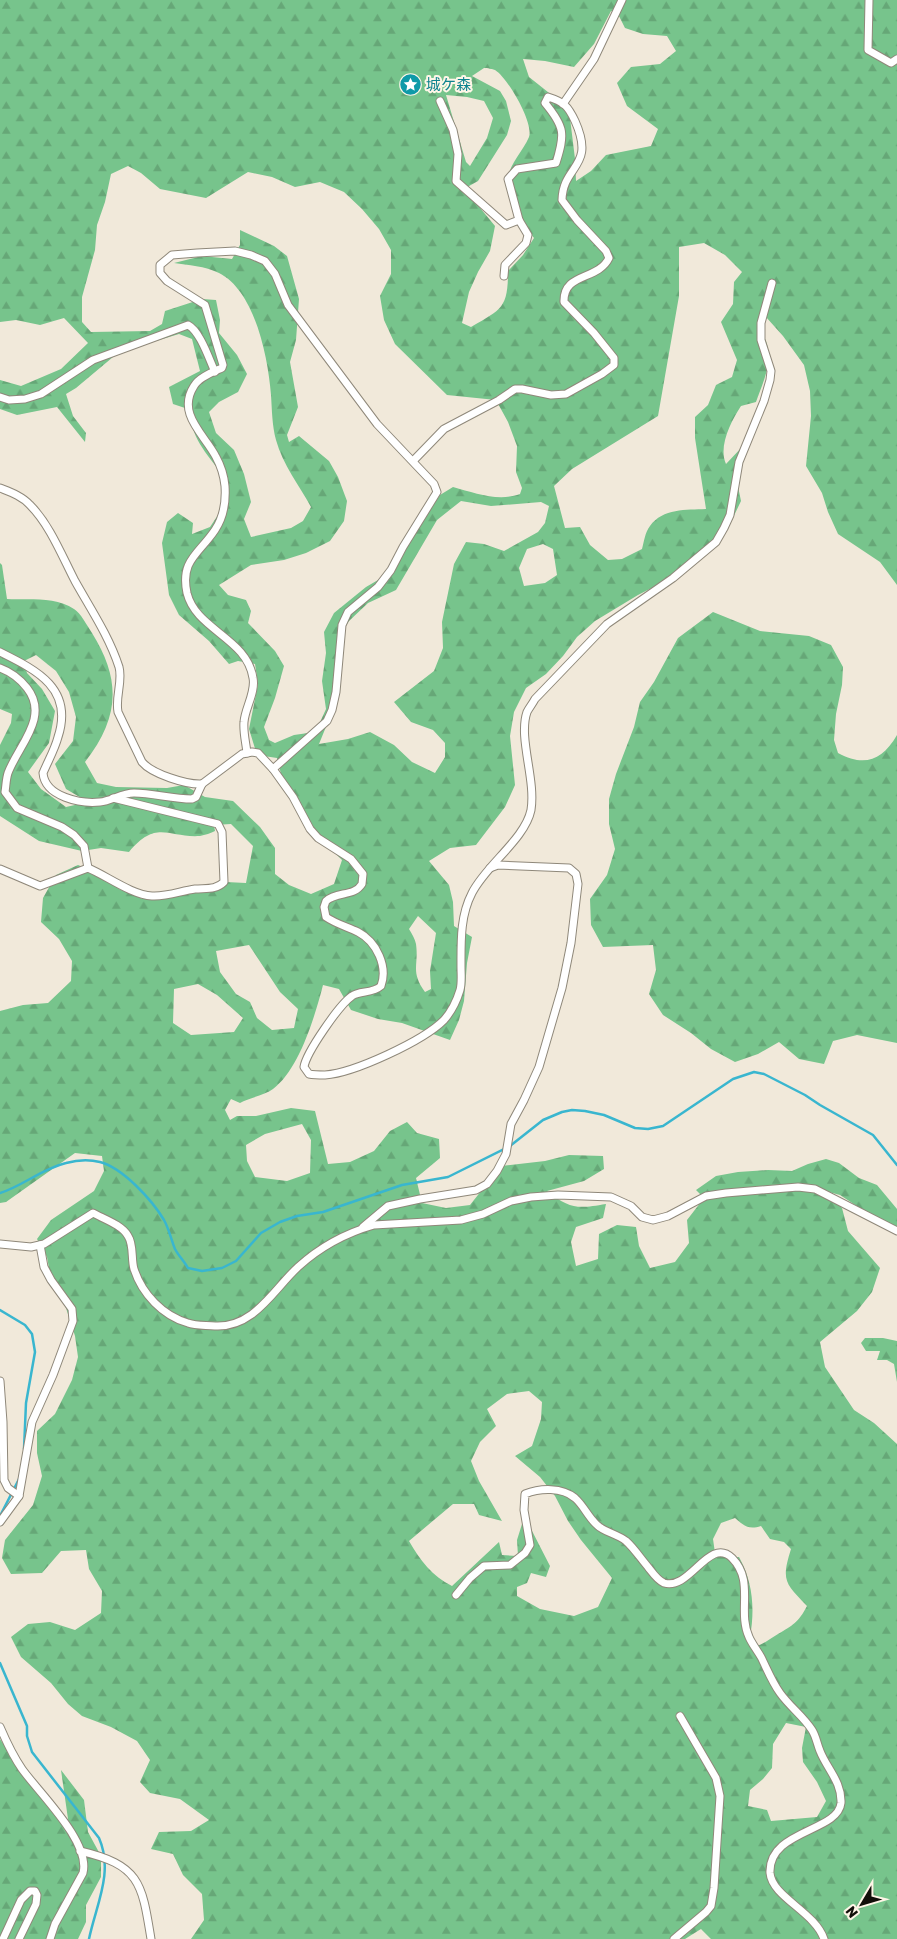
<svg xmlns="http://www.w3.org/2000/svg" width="897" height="1939" font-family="Rubik,'Noto Sans JP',sans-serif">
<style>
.forest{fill:url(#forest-firs);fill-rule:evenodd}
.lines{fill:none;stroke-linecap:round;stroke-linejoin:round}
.stream{stroke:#39b6cf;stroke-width:2.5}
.minor-casing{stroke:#8f887a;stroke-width:9}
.minor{stroke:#fff;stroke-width:7}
.labels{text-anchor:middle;stroke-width:4;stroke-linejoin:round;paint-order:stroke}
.culture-label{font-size:15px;fill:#0d838f;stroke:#fef6e7;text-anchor:start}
</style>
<defs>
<pattern id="forest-firs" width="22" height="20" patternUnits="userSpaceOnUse" patternTransform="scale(1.25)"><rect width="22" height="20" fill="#77c48c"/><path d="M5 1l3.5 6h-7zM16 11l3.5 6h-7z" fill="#66a777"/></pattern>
</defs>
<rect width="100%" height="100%" fill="#f1e9da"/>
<g class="forest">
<path d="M0,0H897V585L880,562L838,534L828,512L822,493L806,466L811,416L810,391L804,365L783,336L766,317L760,330C777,354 765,377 756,402L741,406C731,421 718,447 726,464L743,446L735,472L741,501L730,524L715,544L681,573L638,595L595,621L577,637L563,656L546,674L526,688L514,712L510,736L515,785L505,807L476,845L450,848L429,861L449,885L453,902L454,926L472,937L467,963L464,1001L459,1020L450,1040L402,1023L378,1019L351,1010L339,989L323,985C315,1016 299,1070 273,1089C265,1095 249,1098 240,1103L231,1099L225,1110L230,1120L237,1116H256L291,1108L315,1111L328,1164L350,1162L374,1151L390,1131L407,1122L417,1133L439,1139L440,1158L416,1178L422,1203L446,1208L470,1205L501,1166L545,1161L569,1155L603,1156L604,1169L584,1181L547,1191C570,1209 577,1209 606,1204L603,1218L576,1227L571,1242L576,1266L598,1259L599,1234L617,1225L636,1227L639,1246L650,1268L675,1262L689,1243L687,1220L704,1198L696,1190L716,1176L738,1172L768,1170L792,1171L808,1164L826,1159L839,1163L859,1178L877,1185L897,1209V1227L878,1220L840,1195L825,1191L842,1208L848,1231L880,1268L872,1292L857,1311L820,1342L825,1367L854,1410L874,1423L897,1444V1939H711L701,1929L685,1939H191L204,1920L202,1894L183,1875L173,1854L151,1849L159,1832L191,1831L209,1820L180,1799L150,1793L140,1782L150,1760L137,1741L111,1727L82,1716L68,1704L51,1683L21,1657L11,1637L28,1624L50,1622L75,1630L101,1613L102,1591L89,1569L86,1550L61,1551L42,1573L11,1574L2,1558L5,1540L33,1505L42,1476L37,1453V1431L55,1414L72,1380L78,1357L75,1336L66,1308L51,1279L47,1257L37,1239L51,1220L94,1191L104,1171L102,1156L75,1153L6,1202L0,1203V1011L23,1005L48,1003L71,981L72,961L59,939L41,922L43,898L56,875L78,865L100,874L119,889L143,899L226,882L246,883L253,846L231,824L214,825L215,831C211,833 205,835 200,836C167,838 157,819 129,852L101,848L82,851L39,841L0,816V745L11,723L12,714L0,709V563L2,565L7,599C28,600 55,596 74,609C81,613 87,626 92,633C122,681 119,718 85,762L97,783L116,787L167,788L184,785L205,797L233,801L260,827L275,848V874L289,885L311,894L334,884L342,860L325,843L305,828L283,782L277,758L257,755L249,729L258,684L255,664L238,661L229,664L209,641L179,615L169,595L162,543L167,522L178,513L193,523L192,534L210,527L220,512L225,478C210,457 189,438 191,410L173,404L169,387L200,371L192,339L179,334L123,351L113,357L76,388L66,394L73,416L86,433L85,442L57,407L17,415L0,409V380L21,386L61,369L88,343L64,318L40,325L16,320L0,322ZM611,11L618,14L625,28L643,34L667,36L676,51L660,64L631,67L617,83L627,106L658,129L651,146L606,155L591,171L576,181L575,159L570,118L563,104L529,77L523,59L545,61L574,67L594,44ZM484,68C487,68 493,69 495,70C508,78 534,123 529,137C523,151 510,163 508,178C507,189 527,229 534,238L523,255L508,271C508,308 502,309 471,327L462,323L469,292L478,272L490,251L495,226L476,203L462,190L478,181L507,135L511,121L506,101L500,91L472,76ZM446,95L467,97L484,101L493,118L487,138L470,166L466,162ZM128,166L141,173L160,189L206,198L248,172L272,177L295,187L320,182L344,192L362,209L379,229L391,250V274L380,296L384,320L395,344L447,395L496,400L508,422L517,446L516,472L522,488L520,494C498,502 475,493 453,487L440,495L418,527L390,573L366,587L334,613L324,632L326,653L322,681L326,709L317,729L308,733L294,735L275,743L269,740L264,727L275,698L284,666L275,651L248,623L251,611L246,600L228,595L219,585L251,565L284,560L306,553L330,541L344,521L347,501L338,477L329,461L299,436L289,442L287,435L298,407L290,362L296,340L299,299L287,256L274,246L240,230V245L232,259L202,256L174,263C188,265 205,266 219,273C255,291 268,357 271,395C272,410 272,425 276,440C283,465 299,485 311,507L303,521L291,528L251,537L244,519L251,502L244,474L234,450L216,433L209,412L219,402L238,392L247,374L237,355L219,333L220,320L216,300L202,299L165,311L162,324L150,331L91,332L82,322V297L95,250L97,225L105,202L111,174ZM704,243L725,255L742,272L734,282L733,304L721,322L737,360L732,377L716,385L708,405L695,417V438L706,509C686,510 663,508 650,526C645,532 644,542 642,549L622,559L608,560L590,545L580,527L565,528L554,486L572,469L658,416L679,296V247ZM461,501L491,506L541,502L549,506L545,523L538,532L504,551L484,544L466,542L454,564L442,622L443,648L434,671L394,702L411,722L433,730L445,743V757L435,773L412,762L394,745L370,732L348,739L319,744L332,712L337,640L349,621L368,603L396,590L437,520ZM543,544L553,549L557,575L545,583L524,586L519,568L527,549ZM36,655L56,671L69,692L76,717L73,741L55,764L66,789L88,802L66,807L41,789L28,772L49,743L55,711L42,689L27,673L24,661ZM418,916L436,933L430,971L431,989L425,992C410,971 419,966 416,944C415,939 412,934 409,929ZM249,945L280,992L298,1009L294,1028L272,1030L257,1018L250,1002L236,994L220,972L216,951ZM198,984L217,995L243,1018L234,1032L191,1035L173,1023L174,989ZM302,1124L311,1140L310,1173L287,1181L255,1177L247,1161L246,1145L265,1134ZM529,1391L542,1402L541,1419L532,1446L515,1456L540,1477L555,1496L568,1521L581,1540L612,1578L598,1607L574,1616L540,1609L517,1596V1587L527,1583L531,1573L546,1577L550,1566L530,1527L522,1524L517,1540L518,1556L502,1555L499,1542L452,1586C432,1576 420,1560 409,1541L453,1504H474L479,1515L502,1521L479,1481L471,1461L480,1442L496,1426L487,1409L507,1394ZM735,1518C744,1526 749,1530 761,1526L770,1539L784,1542L791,1549C781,1581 785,1583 807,1606C798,1623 793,1625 778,1634C770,1639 765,1643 757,1646L750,1637C755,1609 753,1582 739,1557L727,1558L715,1553L713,1539L721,1523ZM786,1723L806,1727L802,1748L803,1762L817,1782L826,1801L817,1817L771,1821L767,1810L748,1806L750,1790L763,1779L772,1768L773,1744Z"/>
<path d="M713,612L760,631L809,636L831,645L843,667L842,685L836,714L834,740L838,753C864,767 882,761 897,735V1043L857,1035L833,1041L824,1064L799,1059L779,1042L758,1054L735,1062L711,1049L691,1033L663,1015L649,994L656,970L653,945L603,947L591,925L590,899L607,875L615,849L609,824V799L616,774L634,727L640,702L654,682L678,638Z"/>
<path d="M865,1338H883L897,1341V1382L894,1364L887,1360H877L880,1351H866L861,1343Z"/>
<path d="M0,1739C21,1770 40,1802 69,1826L61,1770L84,1800L88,1832L101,1856V1877L86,1905V1922L78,1939H0Z"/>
</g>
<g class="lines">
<g class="stream">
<path d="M0,1193C23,1186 41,1169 66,1163C77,1160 88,1159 100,1162C123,1168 152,1200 164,1220C169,1229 171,1239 175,1249C178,1255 184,1261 188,1268L202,1271L222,1268L236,1261L261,1233L280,1222L297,1216L323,1212L402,1185L448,1177L510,1146L543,1120L562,1112L572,1110L585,1111L604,1115L635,1128L648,1129L663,1126L733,1079L754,1072L764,1074L805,1095L820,1105L873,1135L897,1165"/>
<path d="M0,1310L25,1325L32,1334L35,1352L26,1403L24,1449"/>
<path d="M0,1516L19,1479"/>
<path d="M0,1663L27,1726V1736L32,1752L99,1838C114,1872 96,1905 89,1939"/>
</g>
<defs>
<g id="minor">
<path d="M869,0L868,50L891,63L897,59"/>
<path d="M563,104L594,59L622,0"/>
<path d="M504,276L505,265L526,243L528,235L519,220"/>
<path d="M0,397L9,400L25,399L41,394L93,360L188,325C200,331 209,359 215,372"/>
<path d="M413,461L444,429L499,400L515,389H522L551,395L566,394L602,374L614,365V358L594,333L564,302C563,272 598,281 609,258L606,251L577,220L562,200C563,164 596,168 575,121C568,106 564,102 548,97L545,103C565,127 565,134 556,163L517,169L508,179L519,220L506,225L456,181L458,154L453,130L440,101"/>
<path d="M0,488C10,492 22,496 30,505C50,525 62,556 75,581C90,608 109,636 119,667C123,681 115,697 118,712L142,762C152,774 187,785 202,784"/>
<path d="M0,652C36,670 74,688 58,737C55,749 48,761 43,773C45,797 81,804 100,802C111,801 122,793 134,793C153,793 172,799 192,799L196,797L202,784L242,754L252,752L258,753L273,769L293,797L310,829L318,838L351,859L363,874L362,884C354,897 337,891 326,901L324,907L326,917C336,924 348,927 358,932C377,942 388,967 381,986C372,994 360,990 352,996C339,1005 306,1053 304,1067L309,1074C314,1075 320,1075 325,1075C354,1073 423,1041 444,1020C451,1012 457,1000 460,990C462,983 461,974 461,967C461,942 460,916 472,893C486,865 525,839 531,810C536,779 518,738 527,712C529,708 533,703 535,699L607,624L673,578L716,542L724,528L730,515L739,462L764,401L770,380L771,371L761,340V323L772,283"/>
<path d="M0,668C11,672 20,679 27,688C50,717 18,746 8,773C6,779 6,786 5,792L17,808L62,827L74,835L84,846L88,868"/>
<path d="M247,753C246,743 243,732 244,722C245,708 256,692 253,678C247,638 196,630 187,593C180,560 199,554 215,530C223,518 226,501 225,486C224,476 221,466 216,457C205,435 176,414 194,386C199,377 213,372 222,368L223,365L205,305L167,281L160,273V265L172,255L197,253L235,251L251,255L265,261L275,274L288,305L377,424L434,484L437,492L403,547L391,570L378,587L348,612L342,625L336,692L332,710L327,721L273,769"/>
<path d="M0,869L40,886L88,868C107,876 132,895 152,896C166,897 181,891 195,889C206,888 216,890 224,882L222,832L218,824L113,798"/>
<path d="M363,1227L388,1206L420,1199L476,1190L487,1184L497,1171L506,1154L511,1124L524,1100L539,1067L562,988L571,943L578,884L576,874L569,868L498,865L490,868"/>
<path d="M0,1244L31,1247L44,1244L93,1213C104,1219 122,1225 128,1236C134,1245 131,1259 134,1269C142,1294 163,1316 188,1323C196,1326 206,1325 215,1326C254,1328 273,1290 298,1267C320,1247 346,1233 374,1225L461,1220L483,1214L511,1201L531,1197L558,1195L611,1197L631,1206L642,1217L653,1220L668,1216L706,1196L726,1193L798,1187L815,1189L897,1231"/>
<path d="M0,1381L3,1422L4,1480L8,1488L19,1496"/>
<path d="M0,1522L19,1496L32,1422L53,1375L73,1321L72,1309L51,1280L44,1267L40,1245"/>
<path d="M456,1595L470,1578L484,1566L510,1565L525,1553L530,1545L524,1510L525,1494C540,1488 562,1487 575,1498C584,1506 588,1517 597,1525C604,1532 617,1534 626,1541C634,1548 641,1559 648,1567C652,1572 657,1580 664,1583C690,1591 709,1536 732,1558C755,1581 737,1611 749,1637C752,1644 757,1650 761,1657C767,1669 772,1682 780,1693C790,1707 803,1716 812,1730C816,1736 817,1744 820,1751C827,1769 842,1782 841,1803C838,1832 768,1830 770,1873C772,1897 815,1912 824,1939"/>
<path d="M0,1727C6,1741 13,1756 22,1769C39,1793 91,1842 83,1873L55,1924L50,1939"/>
<path d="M80,1851C140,1865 142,1883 151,1939"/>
<path d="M3,1939L21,1900L30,1891H35L37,1895L36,1904L19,1939"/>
<path d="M674,1939L706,1912L711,1906L714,1888L720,1796L716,1778L680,1716"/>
</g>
</defs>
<use href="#minor" class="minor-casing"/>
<use href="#minor" class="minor"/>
</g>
<defs>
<symbol id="sight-disc" viewBox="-11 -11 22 22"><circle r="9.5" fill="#0f9aa8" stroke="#fef6e7"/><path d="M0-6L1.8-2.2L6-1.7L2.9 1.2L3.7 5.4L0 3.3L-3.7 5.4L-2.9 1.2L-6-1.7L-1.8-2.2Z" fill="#fff"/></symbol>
</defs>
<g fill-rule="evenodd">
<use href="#sight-disc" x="398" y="72" width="25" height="25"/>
</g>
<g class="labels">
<g class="culture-label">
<text x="426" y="90">城ケ森</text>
</g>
</g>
<g transform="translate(862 1904) rotate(232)" stroke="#fef6e7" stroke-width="4" paint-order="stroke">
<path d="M0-4L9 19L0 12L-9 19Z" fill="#110e09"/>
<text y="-8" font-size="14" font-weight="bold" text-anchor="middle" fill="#110e09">N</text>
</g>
</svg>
